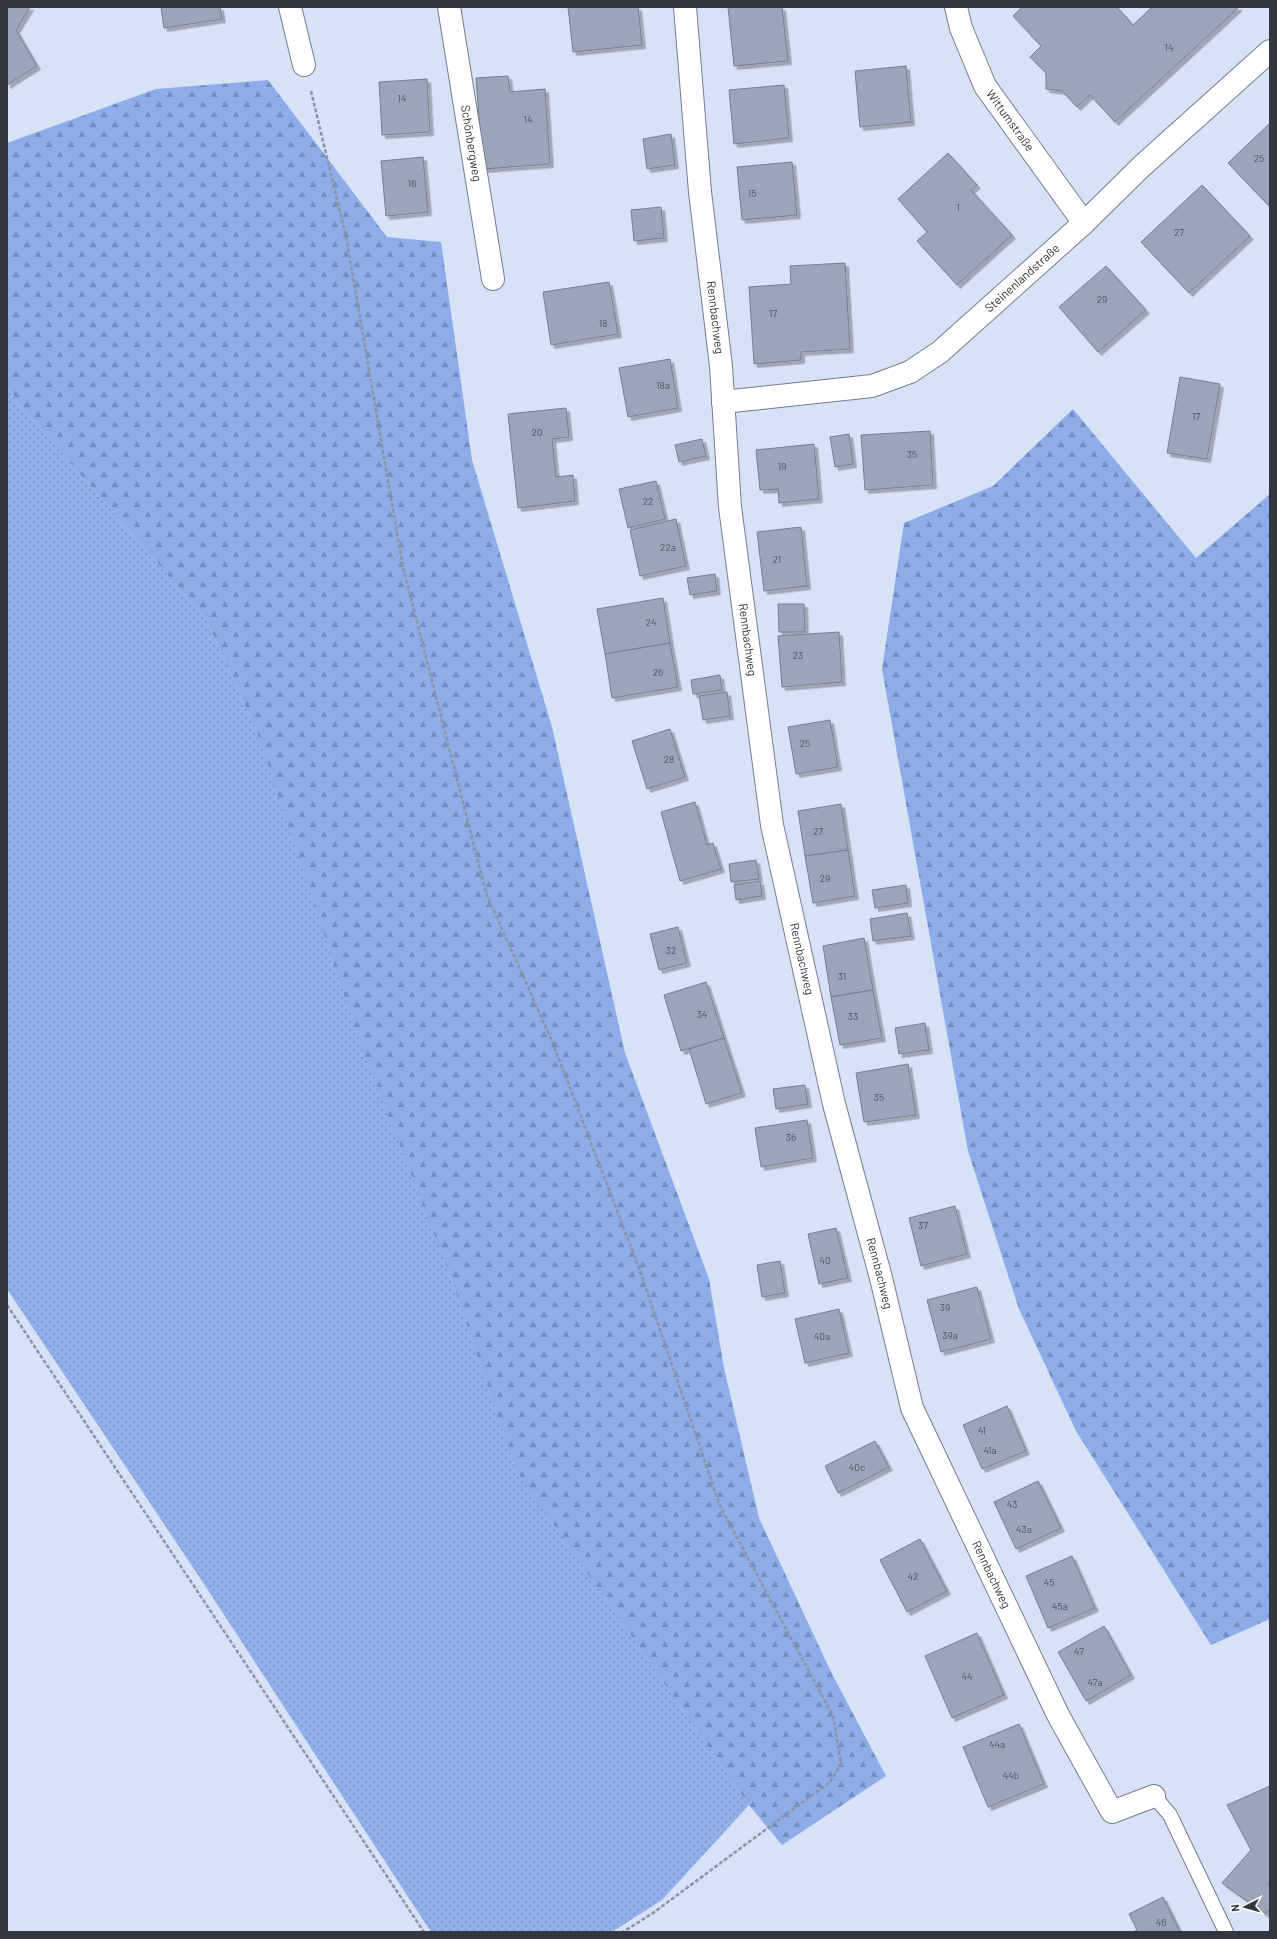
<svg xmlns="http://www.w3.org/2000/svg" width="1277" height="1939" font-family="Barlow,sans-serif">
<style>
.grass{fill:url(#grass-dots)}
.forest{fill:url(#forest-firs)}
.building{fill:#9ba5b9;stroke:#757f91;filter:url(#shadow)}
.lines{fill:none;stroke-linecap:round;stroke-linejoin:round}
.service-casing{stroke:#747d90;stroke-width:16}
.minor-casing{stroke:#747d90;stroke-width:24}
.path{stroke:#8c94a3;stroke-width:2.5;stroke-dasharray:4 2;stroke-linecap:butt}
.service{stroke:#fff;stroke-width:14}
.minor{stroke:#fff;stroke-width:22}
.labels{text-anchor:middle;stroke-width:3;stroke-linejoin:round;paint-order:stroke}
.number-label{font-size:10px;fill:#4c525d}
.street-label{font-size:12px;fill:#32363e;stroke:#fff}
</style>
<defs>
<pattern id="grass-dots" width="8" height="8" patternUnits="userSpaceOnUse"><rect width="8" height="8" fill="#90afeb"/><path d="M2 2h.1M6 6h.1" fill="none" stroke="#768fc0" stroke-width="1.8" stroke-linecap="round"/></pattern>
<pattern id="forest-firs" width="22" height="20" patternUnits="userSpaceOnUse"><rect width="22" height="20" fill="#8cacea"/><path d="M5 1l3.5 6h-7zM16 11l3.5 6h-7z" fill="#738dbf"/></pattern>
<filter id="shadow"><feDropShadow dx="3.5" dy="3.5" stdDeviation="0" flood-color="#0004"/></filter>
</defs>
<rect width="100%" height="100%" fill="#d7e2f6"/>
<path class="grass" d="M7,385L19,404L206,619L257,732L448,1269L515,1468L749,1805L662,1900L612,1932H431L200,1578L7,1289Z"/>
<g class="forest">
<path d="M268,80L387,237L441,242L472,460L552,727L625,1053L709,1279L724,1368L759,1518L832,1674L886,1776L782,1845L749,1805L515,1469L448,1269L361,1046L257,732L206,619L19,404L7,385V143L156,89Z"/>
<path d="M1073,409L1196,558L1270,494V1619L1211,1645L1076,1431L1019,1309L968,1151L882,669L904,523L993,486Z"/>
</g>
<g class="building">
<path d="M7,7H30L16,30L37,66L7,85Z"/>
<path d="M161,7H220L222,19L164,28Z"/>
<path d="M568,7H638L642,45L573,52Z"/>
<path d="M728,7H782L788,61L734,66Z"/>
<path d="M1022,7H1117L1133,25L1152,7H1239L1115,122L1090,95L1077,107L1062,91L1046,89V73L1030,57L1041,46L1013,16Z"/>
<path d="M906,66L911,122L860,127L855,71Z"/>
<path d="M508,76L510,92L545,89L550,164L483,169L476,78Z"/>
<path d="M427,79L430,132L382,135L379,82Z"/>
<path d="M784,85L789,138L734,144L729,90Z"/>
<path d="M1270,123V203L1268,205L1228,163Z"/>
<path d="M671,134L675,165L647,169L643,139Z"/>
<path d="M948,153L977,185L971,190L1012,235L957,285L917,241L927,232L898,199Z"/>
<path d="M423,157L428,212L386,216L381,161Z"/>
<path d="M792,162L797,215L742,220L737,167Z"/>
<path d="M1202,185L1250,236L1189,293L1141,242Z"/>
<path d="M661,207L664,238L634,241L631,210Z"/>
<path d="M845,263L850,349L801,352V360L754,364L749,287L791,284L790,266Z"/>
<path d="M1106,266L1146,310L1098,352L1059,307Z"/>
<path d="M609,282L618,334L551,345L543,292Z"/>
<path d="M670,359L678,408L628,417L619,368Z"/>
<path d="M1180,377L1220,384L1207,459L1167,453Z"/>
<path d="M566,408L569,437L552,439L556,477L573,475L575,501L518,508L508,414Z"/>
<path d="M930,431L933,485L865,490L861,435Z"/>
<path d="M849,434L853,464L835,467L830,437Z"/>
<path d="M702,439L706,456L679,462L675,445Z"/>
<path d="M814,444L819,499L779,503L778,489L760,490L756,450Z"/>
<path d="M656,481L665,519L628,528L619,489Z"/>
<path d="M676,519L686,566L640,576L630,530Z"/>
<path d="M801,527L807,586L764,591L757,532Z"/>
<path d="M715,574L717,591L690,595L687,578Z"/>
<path d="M663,598L670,643L605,654L597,609Z"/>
<path d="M778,604H804L805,632H779Z"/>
<path d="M839,632L842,682L782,687L778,636Z"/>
<path d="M670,643L678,687L612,698L605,654Z"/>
<path d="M720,675L722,690L693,694L691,680Z"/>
<path d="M727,692L730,716L703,720L699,696Z"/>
<path d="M830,720L838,767L796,774L788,727Z"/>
<path d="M670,729L685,777L647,789L632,741Z"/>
<path d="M695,802L707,845L713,843L721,869L680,881L661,812Z"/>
<path d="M841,804L848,850L805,856L798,811Z"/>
<path d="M848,850L855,896L813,903L805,856Z"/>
<path d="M756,860L759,879L731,882L729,864Z"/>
<path d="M760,881L762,896L736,900L734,885Z"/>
<path d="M906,885L908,903L875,908L872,890Z"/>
<path d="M907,913L911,936L873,941L870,919Z"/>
<path d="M678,927L687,963L659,970L650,934Z"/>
<path d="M864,938L873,990L831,997L823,946Z"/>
<path d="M706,982L724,1038L681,1051L664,995Z"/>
<path d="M873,990L882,1038L840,1045L831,997Z"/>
<path d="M925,1023L929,1050L899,1054L895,1028Z"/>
<path d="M724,1038L742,1093L706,1104L689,1049Z"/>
<path d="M908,1064L916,1115L864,1122L856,1073Z"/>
<path d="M805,1085L808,1104L776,1109L773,1089Z"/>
<path d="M807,1120L813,1158L761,1167L755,1128Z"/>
<path d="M955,1206L967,1254L921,1266L909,1218Z"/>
<path d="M836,1228L848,1278L819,1284L808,1234Z"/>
<path d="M780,1261L785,1293L762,1297L757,1265Z"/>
<path d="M977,1287L991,1339L941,1352L927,1300Z"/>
<path d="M839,1309L849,1353L805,1363L795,1319Z"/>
<path d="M1007,1406L1026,1451L982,1469L963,1425Z"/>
<path d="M875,1441L889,1467L838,1493L825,1466Z"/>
<path d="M1038,1481L1061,1528L1016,1549L994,1502Z"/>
<path d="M920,1539L947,1591L907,1612L880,1560Z"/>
<path d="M1072,1556L1095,1608L1048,1628L1026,1576Z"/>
<path d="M1104,1626L1131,1675L1086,1701L1058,1652Z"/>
<path d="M977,1633L1004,1695L952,1718L925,1656Z"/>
<path d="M1019,1724L1044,1784L988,1807L963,1747Z"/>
<path d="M1270,1786V1883L1268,1884L1270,1886V1909L1265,1914L1222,1883L1251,1850L1227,1805Z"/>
<path d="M1163,1897L1180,1932H1133L1137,1930L1129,1914Z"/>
</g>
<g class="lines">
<defs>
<path id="service" d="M1154,1796L1170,1815L1226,1932"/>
<g id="minor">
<path d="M290,7L304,65"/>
<path id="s1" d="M449,7L493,279"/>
<path id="s2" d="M685,7L700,192L721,366L730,507L772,825L834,1104L881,1278L912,1408L1058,1715L1112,1812L1154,1796"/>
<path id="s3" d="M956,7L961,28L985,86L1084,223"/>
<path id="s4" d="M723,402L872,386L910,372L940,352L1084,223L1142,166L1270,51"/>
</g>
</defs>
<use href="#service" class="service-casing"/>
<use href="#minor" class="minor-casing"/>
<g class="path">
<path d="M311,91L346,237L403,567L486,893L552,1041L639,1268L720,1506L833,1716L841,1764L830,1782L653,1913L623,1932"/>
<path d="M7,1305L424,1932"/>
</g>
<use href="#service" class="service"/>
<use href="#minor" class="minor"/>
</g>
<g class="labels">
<g class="number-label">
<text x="1169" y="51">14</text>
<text x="402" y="102">14</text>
<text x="528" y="123">14</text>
<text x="1259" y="162">25</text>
<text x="412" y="187">16</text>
<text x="752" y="197">15</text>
<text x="958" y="211">1</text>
<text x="1179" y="236">27</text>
<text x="1102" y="303">29</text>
<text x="773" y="317">17</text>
<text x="603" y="327">18</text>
<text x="663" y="389">18a</text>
<text x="1196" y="420">17</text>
<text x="537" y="436">20</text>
<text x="912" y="458">35</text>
<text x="782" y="470">19</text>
<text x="648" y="505">22</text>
<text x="668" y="551">22a</text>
<text x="777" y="563">21</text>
<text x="651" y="626">24</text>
<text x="798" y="659">23</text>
<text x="658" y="676">26</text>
<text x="805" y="747">25</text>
<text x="669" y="763">28</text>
<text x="818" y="835">27</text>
<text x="825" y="882">29</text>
<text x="671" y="954">32</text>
<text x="842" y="980">31</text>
<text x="702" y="1018">34</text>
<text x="853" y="1020">33</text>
<text x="879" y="1101">35</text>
<text x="791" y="1141">36</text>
<text x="923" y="1229">37</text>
<text x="825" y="1264">40</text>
<text x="945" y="1311">39</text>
<text x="950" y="1339">39a</text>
<text x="822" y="1340">40a</text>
<text x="982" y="1434">41</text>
<text x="990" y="1454">41a</text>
<text x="857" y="1471">40c</text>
<text x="1012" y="1508">43</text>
<text x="1024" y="1533">43a</text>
<text x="913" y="1580">42</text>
<text x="1049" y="1586">45</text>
<text x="1060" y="1610">45a</text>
<text x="1079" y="1655">47</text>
<text x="967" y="1680">44</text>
<text x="1095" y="1686">47a</text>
<text x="997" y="1748">44a</text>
<text x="1011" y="1779">44b</text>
<text x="1161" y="1926">46</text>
</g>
<g class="street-label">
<text dy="4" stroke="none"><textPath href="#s3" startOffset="127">Wittumstraße</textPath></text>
<text dy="4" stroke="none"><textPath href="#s1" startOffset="138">Schönbergweg</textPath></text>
<text dy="4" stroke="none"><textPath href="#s4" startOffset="337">Steinenlandstraße</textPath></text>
<text dy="4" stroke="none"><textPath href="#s2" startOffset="312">Rennbachweg</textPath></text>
<text dy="4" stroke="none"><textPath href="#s2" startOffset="636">Rennbachweg</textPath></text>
<text dy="4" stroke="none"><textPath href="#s2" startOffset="960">Rennbachweg</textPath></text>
<text dy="4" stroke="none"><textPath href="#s2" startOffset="1284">Rennbachweg</textPath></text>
<text dy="4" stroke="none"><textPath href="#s2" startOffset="1607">Rennbachweg</textPath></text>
</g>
</g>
<rect width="1277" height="1939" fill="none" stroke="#32363e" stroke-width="16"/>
<g transform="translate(1245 1907) rotate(264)" stroke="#ffffff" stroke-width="3" paint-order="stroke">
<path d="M0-3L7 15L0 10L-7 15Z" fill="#32363e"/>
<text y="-6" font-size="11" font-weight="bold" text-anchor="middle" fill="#32363e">N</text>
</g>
</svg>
